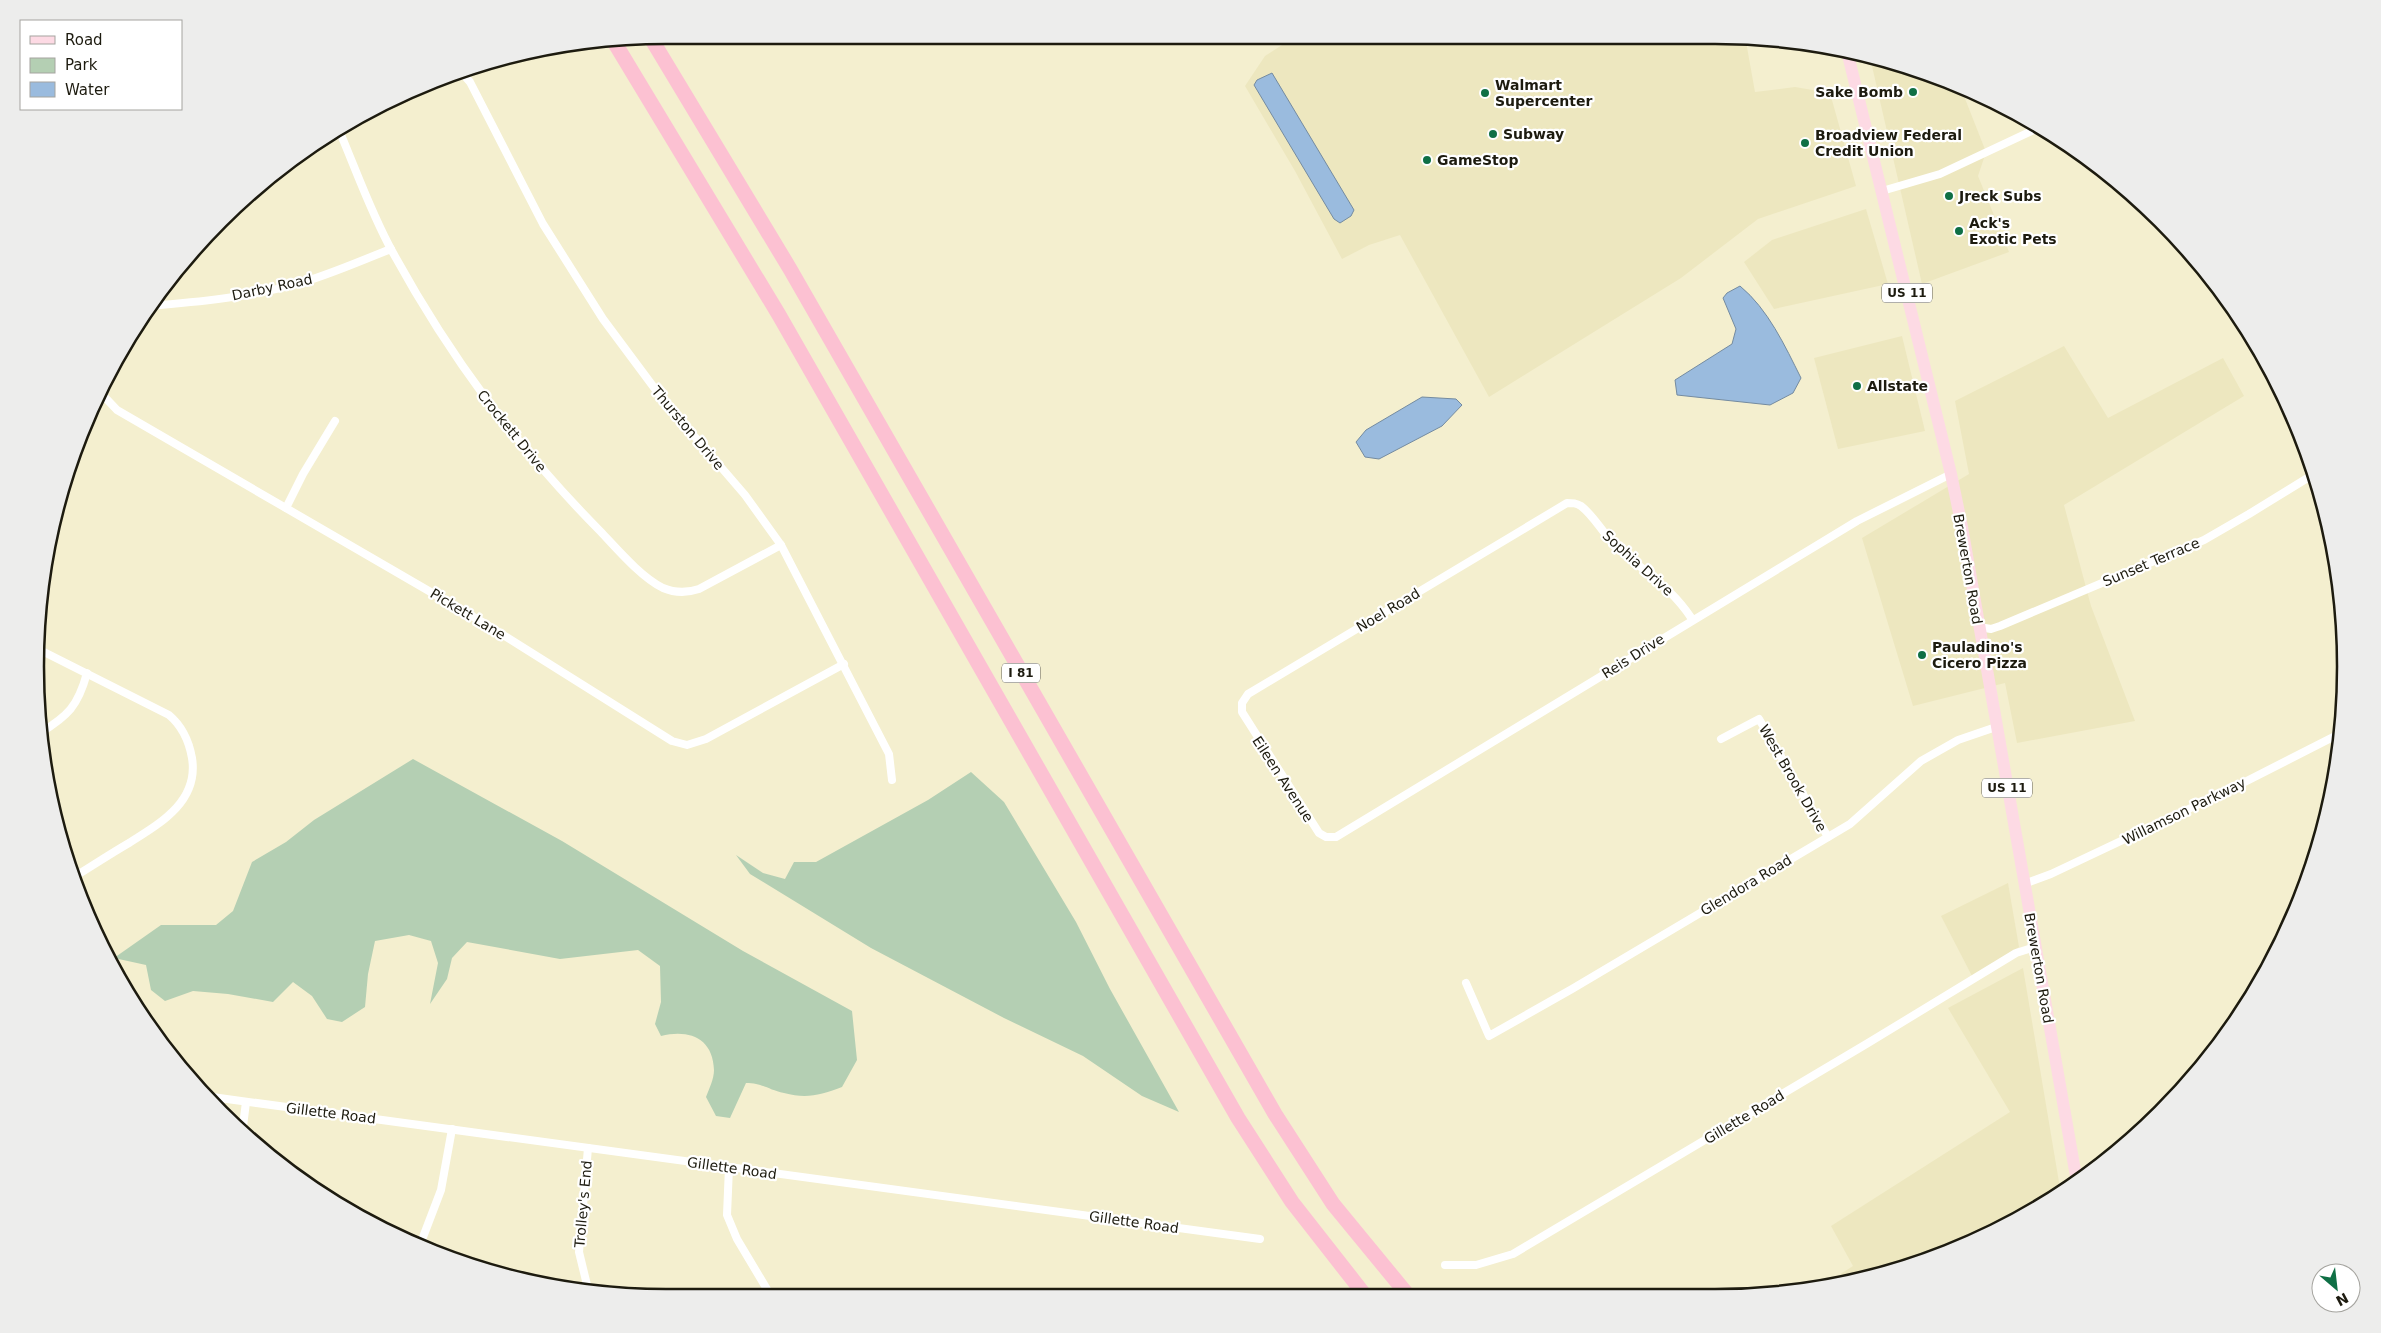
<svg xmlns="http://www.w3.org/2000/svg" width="2381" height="1333" font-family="'DejaVu Sans',sans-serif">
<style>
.built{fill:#ede7bf}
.green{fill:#b4cfb3}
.water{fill:#9abbde;stroke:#748ba0}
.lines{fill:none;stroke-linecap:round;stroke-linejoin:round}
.minor{stroke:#fff;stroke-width:8}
.primary{stroke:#fddae4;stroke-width:12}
.motorway{stroke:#fcc1d2;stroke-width:15}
.poi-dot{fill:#0f6f45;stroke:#fff;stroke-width:2}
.labels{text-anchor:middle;stroke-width:4.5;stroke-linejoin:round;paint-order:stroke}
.shield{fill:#fff;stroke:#615f57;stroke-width:1}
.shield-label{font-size:12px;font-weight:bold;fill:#1d1b0f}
.poi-label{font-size:14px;font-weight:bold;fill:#1d1b0f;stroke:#fff;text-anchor:start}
.street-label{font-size:14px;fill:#1d1b0f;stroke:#fff}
.rim{fill:none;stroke:#1d1b0f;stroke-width:2.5}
</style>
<rect width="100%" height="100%" fill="#f4efcf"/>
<g class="built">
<path d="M1745,36L1755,92L1795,87L1830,93L1856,186L1758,219L1681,278L1489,397L1400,235L1369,245L1342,259L1295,171L1245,86L1265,56L1293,38Z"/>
<path d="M1885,60L1962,91L1986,152L1978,176L2009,252L1922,284L1872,66Z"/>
<path d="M1866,209L1888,284L1774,309L1744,262L1772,240Z"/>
<path d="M1902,336L1925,431L1838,449L1814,358Z"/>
<path d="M2064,346L2108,418L2223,358L2244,396L2064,505L2091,606L2135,721L2017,743L2005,683L1913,706L1862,538L1969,474L1955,401Z"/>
<path d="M2008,883L2019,947L1972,976L1941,916Z"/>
<path d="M2023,968L2061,1194L1918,1264L1820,1287L1853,1266L1831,1226L2010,1112L1948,1008Z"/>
</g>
<g class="green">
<path d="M413,759L562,841L743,951L852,1011L857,1060L842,1087C820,1095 807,1099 784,1093C768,1090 763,1083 746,1083L730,1118L716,1116L706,1097C709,1089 714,1079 714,1070C713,1038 689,1029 661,1036L655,1024L661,1002L660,966L638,950L560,959L467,942L452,958L447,979L430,1004L438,963L431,941L409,935L375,941L368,974L365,1007L342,1022L327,1019L312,996L293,982L273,1002L228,994L193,991L165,1001L151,990L146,965L114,958L161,925H216L233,911L252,862L286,842L314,820Z"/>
<path d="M971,772L1004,802L1076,922L1110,989L1179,1112L1142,1096L1083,1056L1004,1018L871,948L750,874L736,855L763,873L785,879L794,862H816L928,800Z"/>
</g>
<g class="water">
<path d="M1272,73L1354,210L1351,216L1340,223L1334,219L1254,85L1257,80Z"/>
<path d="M1740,286C1768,309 1785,346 1801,378L1793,393L1770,405L1677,395L1675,380L1732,344L1736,329L1723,298L1727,293Z"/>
<path d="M1422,397L1456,399L1462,405L1442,426L1379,459L1365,457L1356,442L1366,430Z"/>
</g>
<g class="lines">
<g class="minor">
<path d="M458,71L463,74L470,82L543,224L603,319L664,401L745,495L781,545L889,754L892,780"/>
<path d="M339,130C356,170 371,213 392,251C450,357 516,446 601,532C618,550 641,577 663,588C675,593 687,593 699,589L781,545"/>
<path d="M1882,191L1940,174L2040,127"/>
<path d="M149,306C198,302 249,297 297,284C329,275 360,261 391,249"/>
<path d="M99,391L117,410L484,623L672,741L687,745L706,739L844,664"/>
<path d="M286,508L303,474L335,421"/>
<path d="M1692,619C1670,585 1642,571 1614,544C1603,533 1594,516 1581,506C1576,503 1573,503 1567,503L1248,694L1242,703V712L1319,833L1326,837H1336L1857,521L1951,474"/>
<path d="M1979,627L1991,629L2000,626L2204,540L2249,514L2314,474"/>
<path d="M38,649L169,715C182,726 189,741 192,758C199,801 161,823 129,843C110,854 92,866 74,877"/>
<path d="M40,733C68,716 78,706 87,673"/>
<path d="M1721,739L1759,719L1828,837"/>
<path d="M2024,884L2051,874L2233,788L2341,733"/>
<path d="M1466,983L1489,1036L1572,989L1850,824L1921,761L1958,740L1996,727"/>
<path d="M205,1096L1260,1239"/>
<path d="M242,1134L246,1102"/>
<path d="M588,1148L579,1252L588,1289"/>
<path d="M729,1167L727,1215L737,1239L771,1296"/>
<path d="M420,1245L441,1190L452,1129"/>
<path d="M1445,1265H1476L1513,1254L1868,1043L2016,953L2035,947"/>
</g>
<path class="primary" d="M1847,51L1951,474L1962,527L2077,1182"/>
<g class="motorway">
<path d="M613,40L779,315L1238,1118L1292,1202L1364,1294"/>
<path d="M652,40L790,269L1275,1114L1333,1204L1407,1294"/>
</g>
</g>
<g class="poi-dot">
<circle cx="1913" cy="92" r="5"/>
<circle cx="1485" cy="93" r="5"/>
<circle cx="1493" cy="134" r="5"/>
<circle cx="1805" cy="143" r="5"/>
<circle cx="1427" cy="160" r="5"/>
<circle cx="1949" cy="196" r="5"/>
<circle cx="1959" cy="231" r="5"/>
<circle cx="1857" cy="386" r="5"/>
<circle cx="1922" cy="655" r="5"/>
</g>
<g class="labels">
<g class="shield">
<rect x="1882" y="283.5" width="50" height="19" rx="4"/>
<rect x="1002" y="663.5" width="38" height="19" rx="4"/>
<rect x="1982" y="778.5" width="50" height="19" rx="4"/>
</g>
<g class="shield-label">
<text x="1907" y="297">US 11</text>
<text x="1021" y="677">I 81</text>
<text x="2007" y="792">US 11</text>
</g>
<g class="poi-label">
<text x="1495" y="90">Walmart<tspan x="1495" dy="16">Supercenter</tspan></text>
<text x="1903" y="97" text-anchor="end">Sake Bomb</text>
<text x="1503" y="139">Subway</text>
<text x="1815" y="140">Broadview Federal<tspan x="1815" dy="16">Credit Union</tspan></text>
<text x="1437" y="165">GameStop</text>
<text x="1959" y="201">Jreck Subs</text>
<text x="1969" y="228">Ack's<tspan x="1969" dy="16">Exotic Pets</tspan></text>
<text x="1867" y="391">Allstate</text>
<text x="1932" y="652">Pauladino's<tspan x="1932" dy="16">Cicero Pizza</tspan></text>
</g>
<g class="street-label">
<text transform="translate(272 287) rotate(-12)" y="5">Darby Road</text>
<text transform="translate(688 428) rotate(50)" y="5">Thurston Drive</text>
<text transform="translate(512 431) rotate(51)" y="5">Crockett Drive</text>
<text transform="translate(2151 562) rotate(-23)" y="5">Sunset Terrace</text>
<text transform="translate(1638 563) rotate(42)" y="5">Sophia Drive</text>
<text transform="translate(1968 569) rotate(80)" y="5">Brewerton Road</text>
<text transform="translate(1388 610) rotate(-31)" y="5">Noel Road</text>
<text transform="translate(468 614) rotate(31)" y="5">Pickett Lane</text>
<text transform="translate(1633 656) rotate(-32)" y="5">Reis Drive</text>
<text transform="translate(1793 778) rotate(60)" y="5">West Brook Drive</text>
<text transform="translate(1283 779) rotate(57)" y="5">Eileen Avenue</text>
<text transform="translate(2184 811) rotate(-26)" y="5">Willamson Parkway</text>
<text transform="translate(1746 885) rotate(-31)" y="5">Glendora Road</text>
<text transform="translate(2039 968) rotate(80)" y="5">Brewerton Road</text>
<text transform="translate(331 1113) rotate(7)" y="5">Gillette Road</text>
<text transform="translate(1744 1117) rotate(-31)" y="5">Gillette Road</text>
<text transform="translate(732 1168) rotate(8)" y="5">Gillette Road</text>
<text transform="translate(583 1204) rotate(-85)" y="5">Trolley's End</text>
<text transform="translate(1134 1222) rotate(8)" y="5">Gillette Road</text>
</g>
</g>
<path d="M0 0H2381V1333H0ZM666 44H1715A622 622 0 0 1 2337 666V667A622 622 0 0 1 1715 1289H666A622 622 0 0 1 44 667V666A622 622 0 0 1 666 44Z" fill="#ededec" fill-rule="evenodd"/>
<path class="rim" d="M666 44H1715A622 622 0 0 1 2337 666V667A622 622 0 0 1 1715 1289H666A622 622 0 0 1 44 667V666A622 622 0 0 1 666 44Z"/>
<rect x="20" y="20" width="162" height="90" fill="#ffffff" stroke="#a5a49f"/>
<rect x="30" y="36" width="25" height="8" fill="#fddae4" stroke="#a5a49f"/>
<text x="65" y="45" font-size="15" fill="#1d1b0f">Road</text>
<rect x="30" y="58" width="25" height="15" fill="#b4cfb3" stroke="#a5a49f"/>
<text x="65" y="70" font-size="15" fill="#1d1b0f">Park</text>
<rect x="30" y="82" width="25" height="15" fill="#9abbde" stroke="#a5a49f"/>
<text x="65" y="95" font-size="15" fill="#1d1b0f">Water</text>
<g transform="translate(2336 1288) rotate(152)"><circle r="24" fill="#ffffff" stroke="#a5a49f"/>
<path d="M0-4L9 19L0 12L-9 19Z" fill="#0f6f45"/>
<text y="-8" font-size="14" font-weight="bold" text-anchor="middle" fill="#1d1b0f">N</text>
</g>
</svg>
